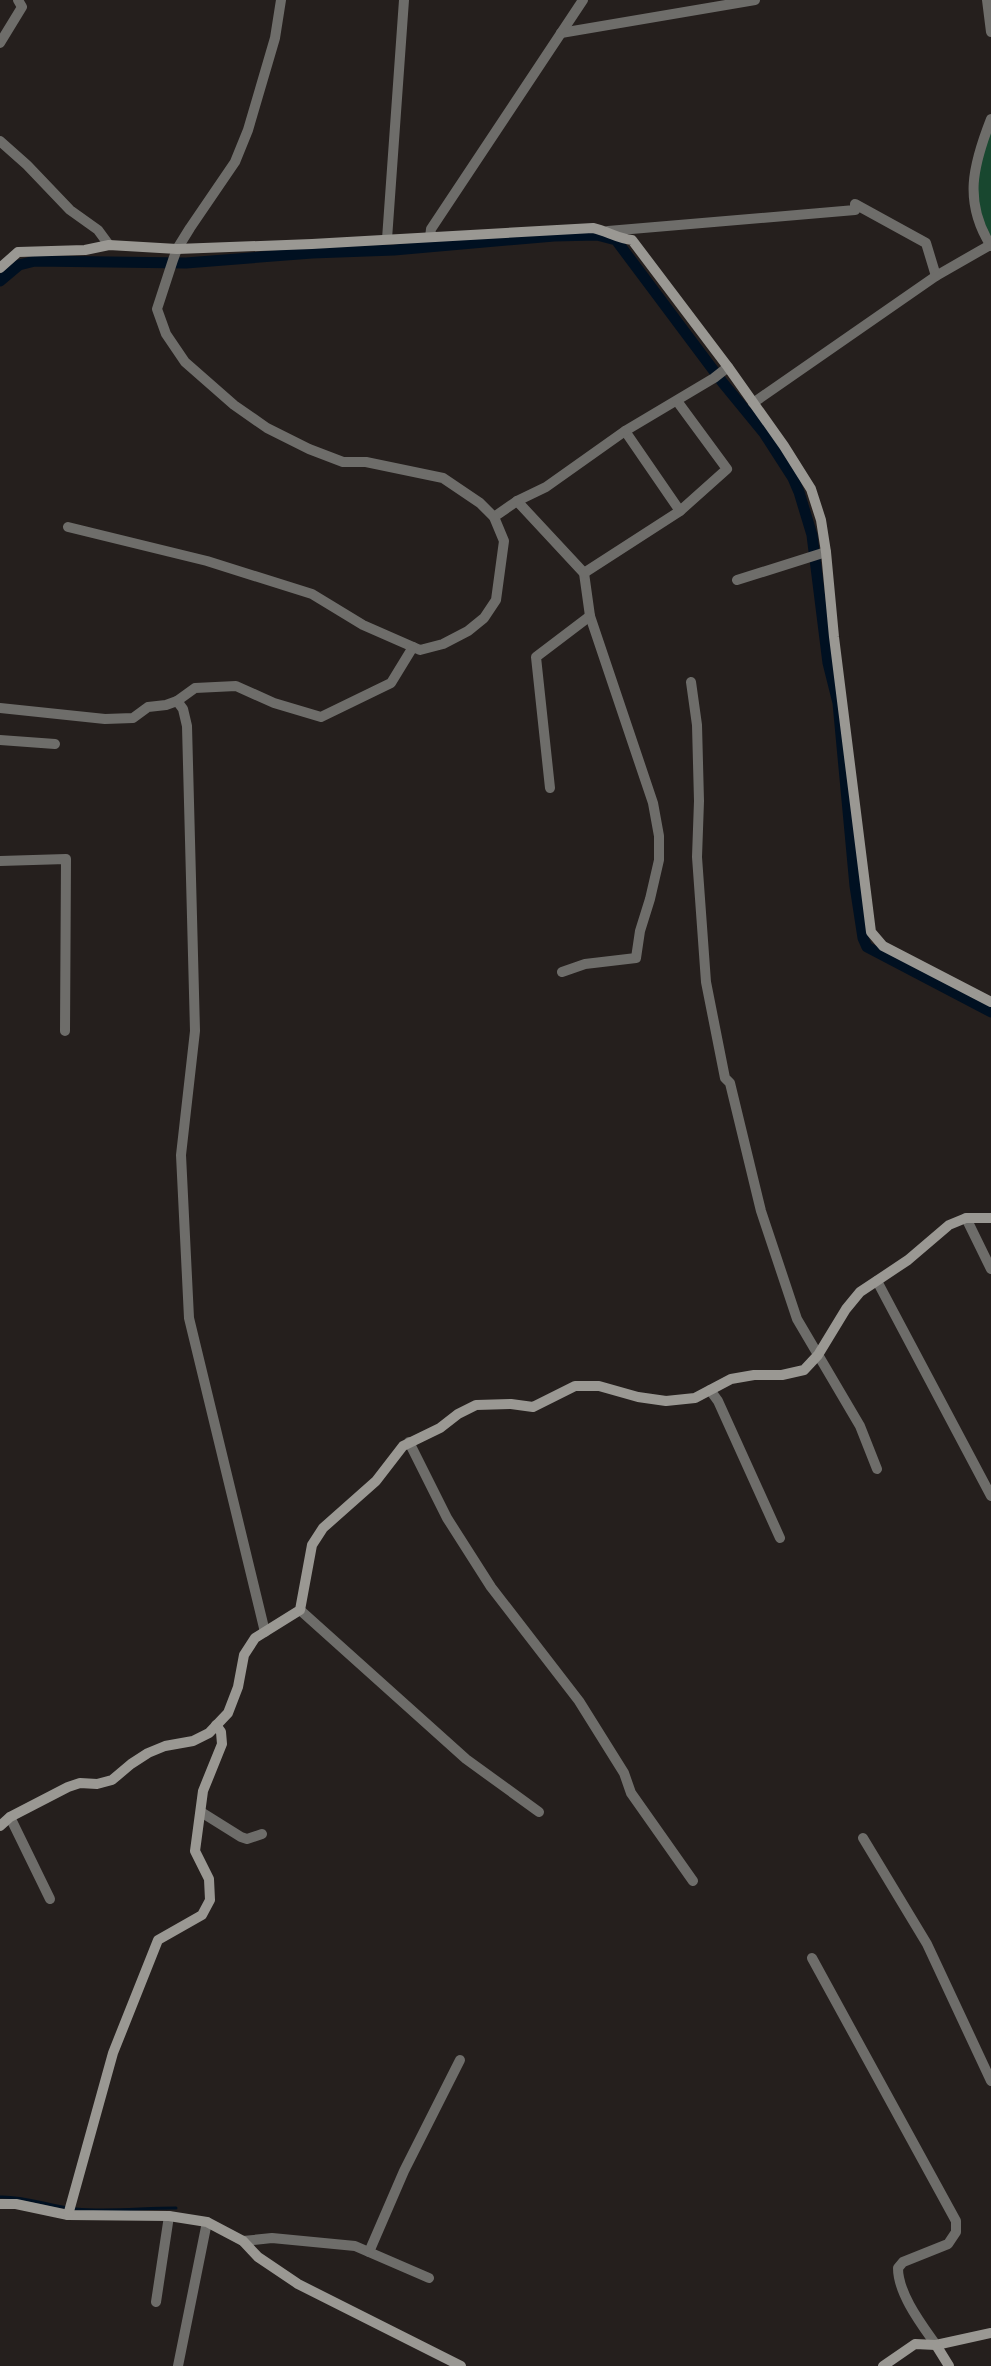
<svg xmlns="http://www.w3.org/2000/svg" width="991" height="2366" font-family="Raleway,sans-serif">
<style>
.green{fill:#18472f}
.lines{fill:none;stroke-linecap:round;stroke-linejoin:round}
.stream{stroke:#001021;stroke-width:3}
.canal{stroke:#001021;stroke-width:11}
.street{stroke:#6e6d6a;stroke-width:10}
.secondary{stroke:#9a9893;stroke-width:10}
</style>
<rect width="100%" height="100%" fill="#251f1d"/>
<path class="green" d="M991,119V246L976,217L981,144Z"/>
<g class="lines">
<path class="stream" d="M0,2197C26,2196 50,2207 76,2209C109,2212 143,2208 176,2208"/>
<path class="canal" d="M0,281L19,265L35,261L186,263L312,253L394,250L554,236L597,235L616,240L723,383L764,433L793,478L799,492L812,535L828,663L838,703L855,886L863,938L867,947L991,1012"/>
<g class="street">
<path d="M987,0L991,32"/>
<path d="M561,33L755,0"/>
<path d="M0,43L22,7L18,0"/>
<path d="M991,119C973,165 963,202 991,246"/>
<path d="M0,141L27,165L70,210L98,230L109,245"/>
<path d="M608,231L855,210V204L926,243L936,276L990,245"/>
<path d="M430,237L431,229L583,0"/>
<path d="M387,239L404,0"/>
<path d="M753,403L936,276"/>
<path d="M625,431L680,511"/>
<path d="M517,501L584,573L590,616L653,803L659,836V860L650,899L640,931L636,958L585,964L562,972"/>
<path d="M494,517L517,501L546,487L625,431L714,378L728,367"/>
<path d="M68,527L207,561L312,594L363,625L420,650L443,644L468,631L484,618L496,600L504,541L494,517L480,503L443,478L366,462H343L309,449L267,428L234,405L185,362L166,334L157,309L173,260L177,249L190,228L235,162L248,130L275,38L281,0"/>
<path d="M584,573L680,511L727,469L677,401"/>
<path d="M737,580L826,552"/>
<path d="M691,682L697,725L699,801L697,857L706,982L725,1078L730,1083L761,1211L797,1319L860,1426L877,1469"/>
<path d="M177,701L183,709L187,726L195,1031L181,1155L189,1318L265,1632"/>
<path d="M0,708L105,719L133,718L148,707L166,705L177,701L195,688L236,686L274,703L321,717L391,683L413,647"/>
<path d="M0,740L55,744"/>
<path d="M550,788L536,657L590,616"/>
<path d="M0,861L66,859L65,1031"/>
<path d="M966,1218L991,1269"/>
<path d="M877,1281L991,1496"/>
<path d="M710,1390L718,1401L780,1538"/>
<path d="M409,1442L447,1518L491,1587L579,1701L624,1773L631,1793L693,1881"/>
<path d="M300,1610L466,1759L539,1812"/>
<path d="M201,1812L241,1837L247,1839L262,1834"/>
<path d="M10,1817L50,1899"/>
<path d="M863,1838L927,1944L991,2081"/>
<path d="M812,1958L956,2221V2232L948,2244L903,2262L898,2268C898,2294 922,2325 936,2345"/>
<path d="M243,2241L272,2238L355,2246L429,2278"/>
<path d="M369,2252L404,2171L460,2060"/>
<path d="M156,2302L169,2216"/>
<path d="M178,2366L207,2222"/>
</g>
<g class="secondary">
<path d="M0,268L18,252L85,250L109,245L177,249L312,244L593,228C607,231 619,239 632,240L728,367L784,446L811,489L821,520L826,552L834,637L871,932L883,946L991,1002"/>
<path d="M0,1826L10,1817L68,1787L80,1783L97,1784L112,1780L131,1764L148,1753L165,1746L193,1741L209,1733L228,1713L238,1687L244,1655L255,1638L300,1610L312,1545L323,1528L376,1481L403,1446L440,1428L458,1414L476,1405L511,1404L533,1407L575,1386H599L638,1397L666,1401L695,1398L731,1379L754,1375H782L804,1370L818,1355L846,1309L860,1292L908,1260L949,1225L966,1218H991"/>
<path d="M0,2204H16L68,2215L169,2216L207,2222L243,2241L258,2257L298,2284L461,2366"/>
<path d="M68,2215L113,2053L158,1940L202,1915L210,1900L209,1879L195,1851L203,1791L222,1744L221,1732L216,1725"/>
<path d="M936,2345L949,2366"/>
<path d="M883,2366L915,2344L936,2345L991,2333"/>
</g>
</g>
</svg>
